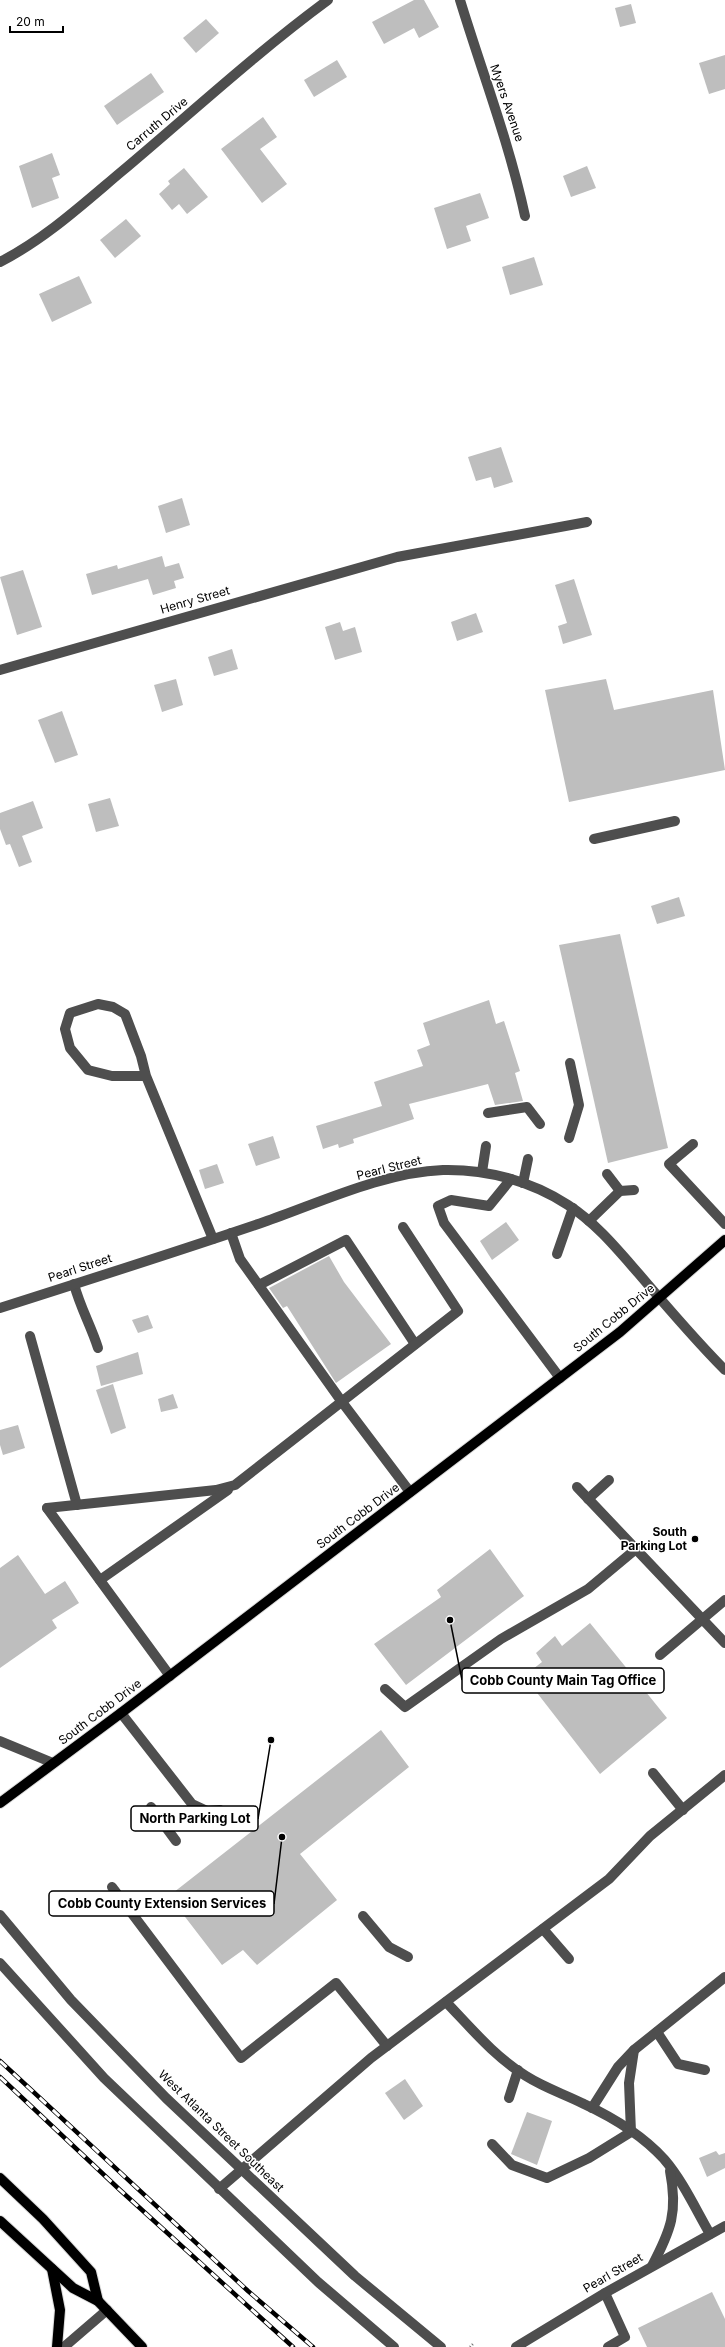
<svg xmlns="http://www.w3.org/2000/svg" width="725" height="2347" font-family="Inter,sans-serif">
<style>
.building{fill:#bebebe}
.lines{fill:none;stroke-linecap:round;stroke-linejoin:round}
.major-casing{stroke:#dbdbdb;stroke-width:12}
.path{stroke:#707070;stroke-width:2.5;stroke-dasharray:1 2;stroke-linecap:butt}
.minor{stroke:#4e4e4e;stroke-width:10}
.major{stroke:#000;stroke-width:10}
.rail-casing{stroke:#000;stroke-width:4.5}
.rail{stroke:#fff;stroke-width:3;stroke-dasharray:9;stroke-linecap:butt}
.poi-dot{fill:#000;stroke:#fff;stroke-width:1.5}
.labels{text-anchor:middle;stroke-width:3;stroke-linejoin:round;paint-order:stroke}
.street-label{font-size:12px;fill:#000;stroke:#fff}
.poi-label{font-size:12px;font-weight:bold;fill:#000;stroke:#fff;text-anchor:end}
.leader{fill:none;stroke:#000;stroke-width:1.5}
.callout-dot{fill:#000;stroke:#fff;stroke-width:1.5}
.callout{fill:#fff;stroke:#000;stroke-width:1.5}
.callout-label{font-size:13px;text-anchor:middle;font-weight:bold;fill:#000}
</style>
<rect width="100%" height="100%" fill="#fff"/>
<g class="building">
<path d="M414,0H424L439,27L419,38L414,28L384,44L372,22Z"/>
<path d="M631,4L636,23L620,27L615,8Z"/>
<path d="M206,19L219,33L196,53L183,38Z"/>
<path d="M725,55V89L709,94L699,63Z"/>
<path d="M337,60L347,77L314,97L304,80Z"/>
<path d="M151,73L164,92L117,125L104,106Z"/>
<path d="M263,117L277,137L260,149L287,184L262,203L221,149Z"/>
<path d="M52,153L60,175L52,178L59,198L32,208L19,166Z"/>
<path d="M587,166L596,188L571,197L563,176Z"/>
<path d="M184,168L208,197L187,214L179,204L172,210L159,194L170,184L168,181Z"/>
<path d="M480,193L489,218L466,226L471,241L447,249L434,208Z"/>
<path d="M126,219L141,236L115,258L100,240Z"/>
<path d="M534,257L543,285L510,295L502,267Z"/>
<path d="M79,276L92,303L52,322L39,294Z"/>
<path d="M501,447L513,482L494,488L491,477L476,481L468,457Z"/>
<path d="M182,498L190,525L166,533L158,506Z"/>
<path d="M162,556L165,567L179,563L184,578L174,581L176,588L153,595L148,579L92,595L86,574L117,565L118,569Z"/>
<path d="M23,570L42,627L17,635L0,577Z"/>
<path d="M574,579L592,635L563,644L558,626L567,623L555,585Z"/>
<path d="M476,613L483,632L457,641L451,622Z"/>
<path d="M340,622L343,631L355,627L362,652L335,660L325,627Z"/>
<path d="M232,649L238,669L214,676L208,657Z"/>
<path d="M176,679L183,705L162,712L154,685Z"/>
<path d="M606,679L614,710L713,690L725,770L569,802L545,690Z"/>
<path d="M62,711L78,755L55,763L38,720Z"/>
<path d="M110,798L119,826L96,832L88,804Z"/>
<path d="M33,801L43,828L22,836L32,862L19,867L10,844L6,845L0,829V813Z"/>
<path d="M679,897L685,916L657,924L651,906Z"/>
<path d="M620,934L668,1148L608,1163L559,945Z"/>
<path d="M489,1000L496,1024L504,1021L520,1071L515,1073L523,1101L495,1105L488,1084L409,1104L414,1119L353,1139L354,1143L339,1148L338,1144L323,1149L316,1126L382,1106L374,1082L423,1066L417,1050L430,1045L423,1023Z"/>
<path d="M273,1136L280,1158L256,1166L248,1144Z"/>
<path d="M217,1164L224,1183L205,1189L199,1170Z"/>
<path d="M506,1222L519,1240L492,1260L480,1241Z"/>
<path d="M329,1256L344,1282L391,1344L336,1383L287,1306L283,1308L269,1288Z"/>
<path d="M148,1315L153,1328L138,1333L132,1320Z"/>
<path d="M138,1352L143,1374L101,1386L96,1366Z"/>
<path d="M113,1384L126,1428L111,1434L96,1390Z"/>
<path d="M173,1394L178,1408L161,1412L158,1399Z"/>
<path d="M18,1425L25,1448L3,1455L0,1445V1430Z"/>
<path d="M490,1549L524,1596L406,1685L374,1644L441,1597L437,1590Z"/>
<path d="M18,1555L45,1594L65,1581L79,1603L52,1620L57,1628L0,1668V1568Z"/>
<path d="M590,1623L667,1718L600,1774L524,1676L542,1662L536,1653L555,1636L562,1646Z"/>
<path d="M381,1730L409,1767L300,1854L337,1900L257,1965L243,1950L222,1965L169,1896Z"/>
<path d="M405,2079L423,2106L404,2120L385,2093Z"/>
<path d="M527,2112L552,2121L537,2165L511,2154Z"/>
<path d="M716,2151L719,2155L725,2153V2168L707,2177L699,2158Z"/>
<path d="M712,2292L725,2319V2347H647L638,2328Z"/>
</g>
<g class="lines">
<defs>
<g id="major">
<path d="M0,1803L121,1713L620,1332L725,1240"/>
<path d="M0,2178L43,2219L91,2272L98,2301"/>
<path d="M0,2221L73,2288L98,2301L142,2347"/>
<path d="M52,2269L60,2310L57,2347"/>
</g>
</defs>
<use href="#major" class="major-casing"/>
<path class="path" d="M470,2347L473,2344"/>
<g class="minor">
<path d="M460,0C482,72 509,142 525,216"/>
<path d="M0,262C45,239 83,204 121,172C190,114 256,53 328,0"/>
<path d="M0,670L397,557L587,522"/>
<path d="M594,839L675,821"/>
<path d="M146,1076H112L88,1070L70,1048L65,1029L70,1013L98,1004L113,1007L125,1014L141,1056L146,1076L213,1239"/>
<path d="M488,1113L527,1107L540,1124"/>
<path d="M569,1138L579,1105L570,1063"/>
<path d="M693,1144L669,1164L725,1224"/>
<path d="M482,1172L486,1146"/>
<path d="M607,1174L620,1191"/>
<path d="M511,1179L489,1206L451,1200L438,1206L444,1223L560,1378"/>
<path d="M523,1183L528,1159"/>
<path d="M589,1221L620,1191L634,1190"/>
<path d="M231,1233L240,1259L342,1402L410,1492"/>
<path d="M557,1254L573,1208"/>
<path d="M74,1284C80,1307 91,1326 98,1348"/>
<path d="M259,1285L346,1240L415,1344"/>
<path d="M0,1308C88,1280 176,1252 264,1222C319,1203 384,1172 443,1170C487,1169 531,1181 568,1205C596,1223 618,1250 639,1274C667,1307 695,1340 725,1370"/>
<path d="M30,1336L77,1505"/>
<path d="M577,1487L725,1643"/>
<path d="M588,1499L609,1480"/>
<path d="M47,1508L216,1490L235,1485L458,1311L403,1227"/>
<path d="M47,1508L170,1676"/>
<path d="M100,1580L228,1490"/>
<path d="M660,1655L725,1600"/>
<path d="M385,1689L405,1707L501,1639L588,1589L636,1549"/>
<path d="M121,1713L192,1804L207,1811L220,1810"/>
<path d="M0,1741L53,1763"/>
<path d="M653,1773L683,1810"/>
<path d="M151,1807L176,1841"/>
<path d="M112,1887L241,2058L336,1983L387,2046"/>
<path d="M0,1915L71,2000L166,2098L355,2276L441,2347"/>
<path d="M363,1916L389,1947L408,1957"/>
<path d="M543,1929L569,1959"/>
<path d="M0,1963L104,2078L318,2282L394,2347"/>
<path d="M446,2002C471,2028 495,2057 526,2076C545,2088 564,2094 584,2104C612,2117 643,2136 664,2159C683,2181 696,2210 710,2234"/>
<path d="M657,2032L678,2064L705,2070"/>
<path d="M509,2098L518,2070"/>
<path d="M592,2108L618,2067L634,2050L725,1977"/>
<path d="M492,2144L512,2165L547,2178L589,2158L631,2132L629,2083L634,2050"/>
<path d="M219,2189L371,2058L609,1879L650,1836L725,1775"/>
<path d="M652,2266C671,2230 678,2212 670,2171"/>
<path d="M605,2293L625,2337L608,2347"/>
<path d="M64,2347L107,2310"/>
<path d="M516,2347L605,2293L725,2226"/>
</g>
<use href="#major" class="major"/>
<defs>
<g id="rail">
<path d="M0,2061L248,2291L313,2347"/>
<path d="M0,2077L120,2190L293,2347"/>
</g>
</defs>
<use href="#rail" class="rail-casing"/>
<use href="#rail" class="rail"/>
</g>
<circle class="poi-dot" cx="695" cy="1539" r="4"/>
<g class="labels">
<g class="street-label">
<text transform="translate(507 103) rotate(71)" y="4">Myers Avenue</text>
<text transform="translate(157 124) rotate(-40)" y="4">Carruth Drive</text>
<text transform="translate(195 600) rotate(-16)" y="4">Henry Street</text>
<text transform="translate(389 1168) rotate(-14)" y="4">Pearl Street</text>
<text transform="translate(80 1268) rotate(-18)" y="4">Pearl Street</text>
<text transform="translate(614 1318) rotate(-39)" y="4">South Cobb Drive</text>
<text transform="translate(358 1516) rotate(-37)" y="4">South Cobb Drive</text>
<text transform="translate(100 1712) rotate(-37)" y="4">South Cobb Drive</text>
<text transform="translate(221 2131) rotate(44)" y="4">West Atlanta Street Southeast</text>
<text transform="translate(613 2273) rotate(-30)" y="4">Pearl Street</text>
</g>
<g class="poi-label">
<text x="687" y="1536">South<tspan x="687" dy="14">Parking Lot</tspan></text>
</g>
</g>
<path class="leader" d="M450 1620L462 1680M271 1740L258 1819M282 1837L274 1904"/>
<g class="callout-dot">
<circle cx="450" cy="1620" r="4"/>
<circle cx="271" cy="1740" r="4"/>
<circle cx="282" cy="1837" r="4"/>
</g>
<g class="callout">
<rect x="462" y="1668" width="202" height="25" rx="4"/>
<rect x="131" y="1806" width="127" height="25" rx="4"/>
<rect x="49" y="1891" width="225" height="25" rx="4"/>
</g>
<g class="callout-label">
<text x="563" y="1685">Cobb County Main Tag Office</text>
<text x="195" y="1823">North Parking Lot</text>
<text x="162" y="1908">Cobb County Extension Services</text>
</g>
<path d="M10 26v6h53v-6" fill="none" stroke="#000000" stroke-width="2"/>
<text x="16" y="26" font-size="12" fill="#000000" stroke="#ffffff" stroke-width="3" paint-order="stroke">20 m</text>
</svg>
